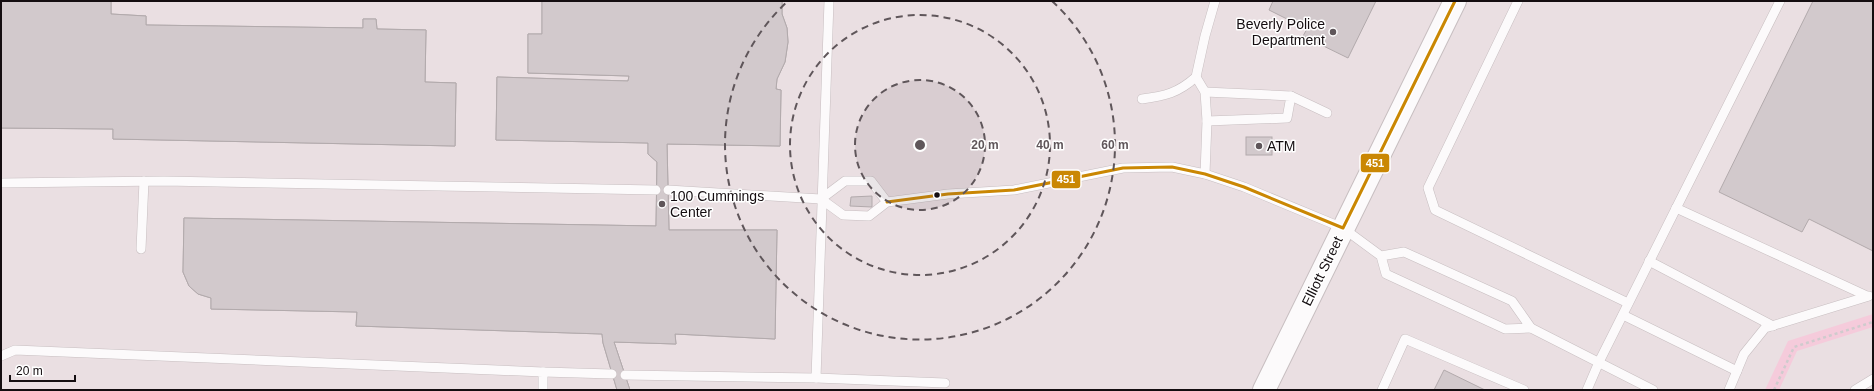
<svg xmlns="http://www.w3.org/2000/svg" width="1874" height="391" font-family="Helvetica,sans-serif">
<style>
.green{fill:#f5cbdb}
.building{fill:#d2c9cc;stroke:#b2aaac}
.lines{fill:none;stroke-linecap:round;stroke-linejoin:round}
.service-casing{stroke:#c7bec0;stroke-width:10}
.primary-casing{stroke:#c7bec0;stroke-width:24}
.path{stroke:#cfcbcd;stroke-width:2.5;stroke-dasharray:3 3;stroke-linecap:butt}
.service{stroke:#fcfafb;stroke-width:9}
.primary{stroke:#fcfafb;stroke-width:22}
.bus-1-casing{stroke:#fff;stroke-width:6}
.bus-1{stroke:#ca8703;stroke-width:3}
.ring{fill:none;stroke:#5f565a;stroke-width:2;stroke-dasharray:7 5}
.poi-dot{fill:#5f565a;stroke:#fff;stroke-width:1.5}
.bus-dot{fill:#140d10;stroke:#fff;stroke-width:1.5}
.labels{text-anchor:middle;stroke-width:3;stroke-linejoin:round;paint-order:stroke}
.poi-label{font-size:14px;fill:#140d10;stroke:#fff;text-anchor:start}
.street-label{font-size:14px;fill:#140d10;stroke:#fff}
.centre{fill:#5f565a;stroke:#fff;stroke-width:2}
.ring-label{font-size:12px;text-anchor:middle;font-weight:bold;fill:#5f565a;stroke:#fff;stroke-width:3;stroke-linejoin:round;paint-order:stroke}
.line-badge{stroke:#fff;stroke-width:1.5}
.badge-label{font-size:11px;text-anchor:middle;font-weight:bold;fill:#fff}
</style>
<rect width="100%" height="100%" fill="#eadfe2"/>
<path class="green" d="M1873,314V327L1797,351L1779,390H1765L1788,341Z"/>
<g class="building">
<path d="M1,1H111V14L146,16V25L363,28V19H376L377,29L426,30L425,82L456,83L455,146L113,139V129L1,128Z"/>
<path d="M1,1H111V14L146,16V25L363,28V19H376L377,29L426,30L425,82L456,83L455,146L113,139V129L1,128Z"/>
<path d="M542,1H782V14L787,28L788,42L785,62L777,79L776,89L781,90L780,146L667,144L669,230H777L775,339L675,334L676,344L614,342L630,390H617L603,343L602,334L356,326L357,312L211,309V298L198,294L189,286L183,272L184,218L656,226L657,162L648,154V143L496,140L497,77L628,81L629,76L528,73V34H542Z"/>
<path d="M542,1H782V14L787,28L788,42L785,62L777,79L776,89L781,90L780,146L667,144L669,230H777L775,339L675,334L676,344L614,342L630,390H617L603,343L602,334L356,326L357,312L211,309V298L198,294L189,286L183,272L184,218L656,226L657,162L648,154V143L496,140L497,77L628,81L629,76L528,73V34H542Z"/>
<path d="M1273,1H1376L1348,58L1303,36L1307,29L1269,10Z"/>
<path d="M1813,1H1873V251L1809,219L1802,232L1719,192Z"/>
<rect x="1246" y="137" width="26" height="18"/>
<path d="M872,196V207L850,206L851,197Z"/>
<path d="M1444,370L1485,390H1434Z"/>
</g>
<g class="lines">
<defs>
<g id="service">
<path d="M1518,1L1428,188L1435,210L1628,303"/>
<path d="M1196,77L1205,92L1207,121L1205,174"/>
<path d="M1205,92L1291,96L1287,118L1207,121"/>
<path d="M1291,96L1327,113"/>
<path d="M1142,99C1165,96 1178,93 1196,77L1205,36L1215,1"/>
<path d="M1,183L164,181L656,190"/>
<path d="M668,190L821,199L843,215L869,216L887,202L948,194L1014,190L1123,168L1172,167L1205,174L1244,187L1343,228L1381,256L1386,274L1505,329L1531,328L1512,301L1404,252L1381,256"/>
<path d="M821,199L845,181H871L887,202"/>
<path d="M1676,208L1867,296"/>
<path d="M141,249L144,181"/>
<path d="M1649,261L1773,326"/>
<path d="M1623,315L1737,371"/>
<path d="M1531,328L1653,390"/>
<path d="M1,356L15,350L543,372V390"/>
<path d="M543,372L612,374"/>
<path d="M625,375L816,378L945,383"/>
<path d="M816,378L829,1"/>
<path d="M1382,390L1405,339L1524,390"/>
<path d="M1587,390L1599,362L1780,1"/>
<path d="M1729,390L1744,354L1765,328L1869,296"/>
<path d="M1855,390L1873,379"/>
</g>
<path id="primary" d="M1264,390L1455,1"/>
</defs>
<use href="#service" class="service-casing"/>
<use href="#primary" class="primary-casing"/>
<path class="path" d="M1774,390L1794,347L1873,322"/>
<use href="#service" class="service"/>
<use href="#primary" class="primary"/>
<defs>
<path id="bus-1" d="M887,202L948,194L1014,190L1123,168L1172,167L1205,174L1244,187L1343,228L1455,1"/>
</defs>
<use href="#bus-1" class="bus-1-casing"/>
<use href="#bus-1" class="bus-1"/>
</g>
<circle cx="920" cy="145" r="65" fill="#5f565a" fill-opacity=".12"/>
<g class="ring">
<circle cx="920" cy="145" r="65"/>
<circle cx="920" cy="145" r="130"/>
<path d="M1052 1A195 195 0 1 1 788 1"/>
</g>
<g class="poi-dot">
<circle cx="1333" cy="32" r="4"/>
<circle cx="1259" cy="146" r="4"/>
<circle cx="662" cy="204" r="4"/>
</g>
<circle class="bus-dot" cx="937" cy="195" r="3.5"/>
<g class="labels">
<g class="poi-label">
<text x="1325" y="29" text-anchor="end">Beverly Police<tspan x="1325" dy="16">Department</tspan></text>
<text x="1267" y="151">ATM</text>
<text x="670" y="201">100 Cummings<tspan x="670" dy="16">Center</tspan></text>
</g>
<g class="street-label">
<text transform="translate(1322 271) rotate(-64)" y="5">Elliott Street</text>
</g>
</g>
<circle cx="920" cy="145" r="6" class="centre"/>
<g class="ring-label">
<text x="985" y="149">20 m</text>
<text x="1050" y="149">40 m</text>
<text x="1115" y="149">60 m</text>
</g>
<g class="line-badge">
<rect x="1360" y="153" width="30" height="20" rx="4" fill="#ca8703"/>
<rect x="1051" y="170" width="30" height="19" rx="4" fill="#ca8703"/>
</g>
<g class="badge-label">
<text x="1375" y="167">451</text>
<text x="1066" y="183">451</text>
</g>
<rect width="1874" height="391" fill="none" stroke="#140d10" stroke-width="4"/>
<path d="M10 375v6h65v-6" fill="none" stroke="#140d10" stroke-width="2"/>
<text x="16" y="375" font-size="12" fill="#140d10" stroke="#ffffff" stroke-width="3" paint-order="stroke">20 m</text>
</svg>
